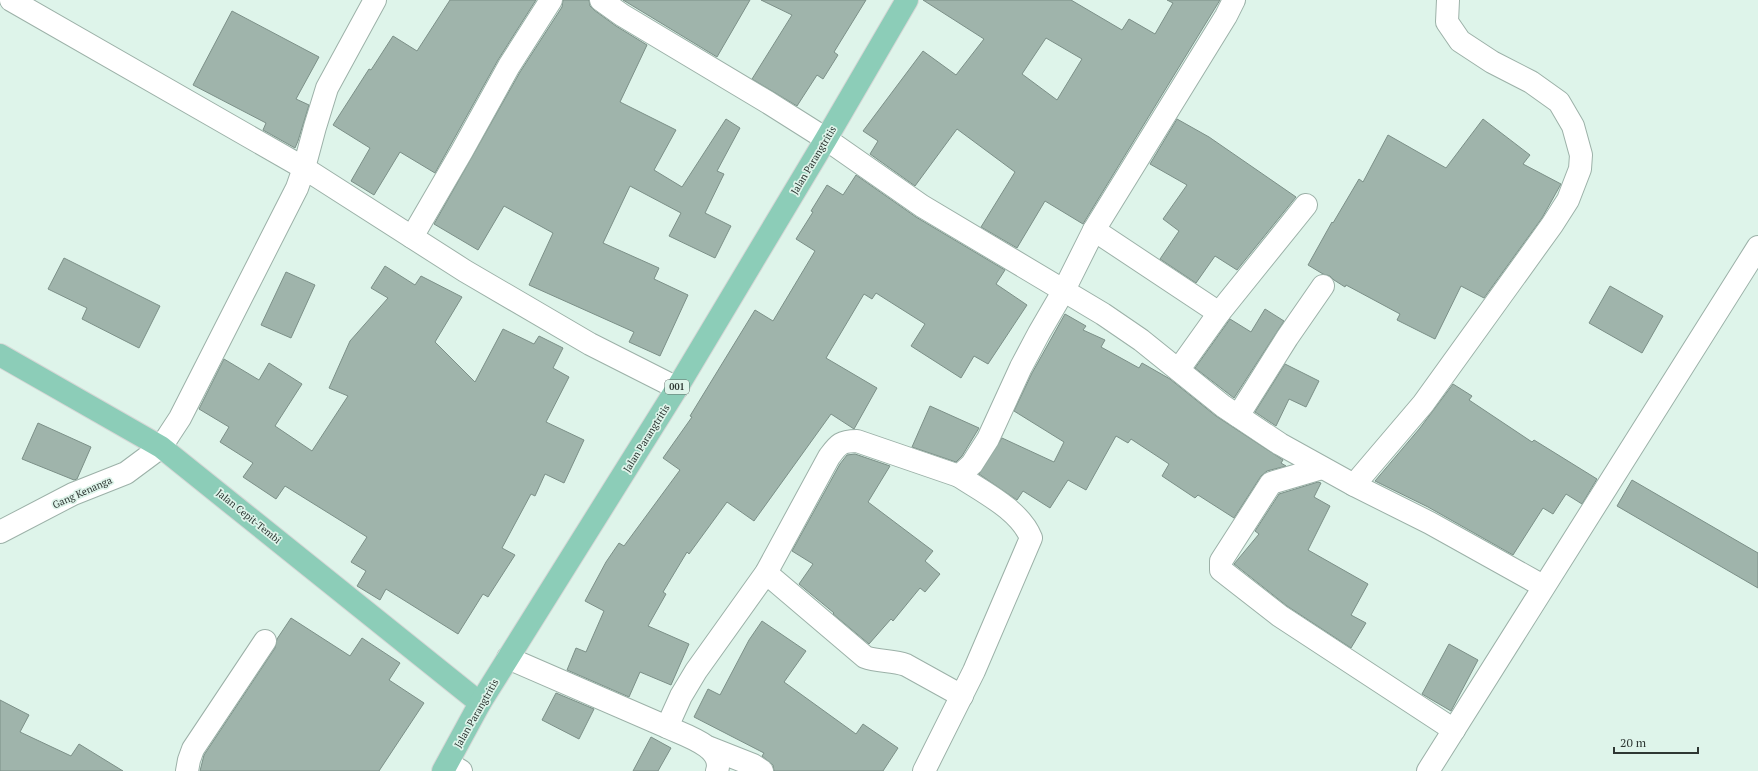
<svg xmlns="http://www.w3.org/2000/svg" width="1758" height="771" font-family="'PT Serif',serif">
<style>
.building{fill:#9fb4ab;stroke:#7c9088;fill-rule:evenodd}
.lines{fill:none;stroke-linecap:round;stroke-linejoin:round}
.minor-casing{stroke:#9cb1a8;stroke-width:24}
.major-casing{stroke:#d5d7d6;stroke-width:24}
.minor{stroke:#fff;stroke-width:22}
.major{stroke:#8ccdb8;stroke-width:22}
.labels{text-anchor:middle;stroke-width:3.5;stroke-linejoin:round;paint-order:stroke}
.shield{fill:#def4ea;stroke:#63706a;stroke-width:1}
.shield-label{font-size:9px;font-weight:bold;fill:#2e3733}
.street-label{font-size:10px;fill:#2e3733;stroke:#def4ea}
</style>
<rect width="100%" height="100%" fill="#def4ea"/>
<g class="building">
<path d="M450,0H536L498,60L435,173L400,152L374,195L351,181L370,148L333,125L369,69L371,70L393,36L417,51Z"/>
<path d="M563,0H589L590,6L594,10L616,26L647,45L620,102L676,130L654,170L682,187L726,119L740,128L717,171L724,174L705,213L731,226L715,258L669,236L681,213L630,186L603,243L659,268L654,279L688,295L660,356L629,342L634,332L529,285L553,233L504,206L478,250L434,224L520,72L562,7Z"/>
<path d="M623,0H750L717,57Z"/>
<path d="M761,0H866L834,52L838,55L823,79L817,75L797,106L752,79L792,15Z"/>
<path d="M923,0H1071L1122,30L1129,19L1155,34L1173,3L1167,0H1220L1083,224L1045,201L1017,248L981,227L1015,172L957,129L915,186L870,154L878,141L863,131L923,51L956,75L984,39ZM1046,38L1082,59L1057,100L1022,74Z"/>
<path d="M232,11L319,57L296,99L309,105L298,141L295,148L263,130L266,123L193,85Z"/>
<path d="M1177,119L1209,137L1296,197L1237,270L1215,256L1196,283L1160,259L1179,231L1163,219L1187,185L1150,164Z"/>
<path d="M1483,119L1530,155L1523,164L1561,184L1542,218L1484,298L1461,286L1435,339L1397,320L1400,314L1346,285L1345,287L1334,280L1330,276L1323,274L1308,265L1332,222L1333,223L1359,179L1363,182L1388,135L1446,168Z"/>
<path d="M856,175L916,217L1005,270L996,284L1027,305L988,364L974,356L961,378L911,346L925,324L876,293L872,299L864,294L826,358L877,388L854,429L831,414L754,521L727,502L689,554L687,552L663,592L666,594L648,626L689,644L671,685L640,672L629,697L567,670L576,648L586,652L604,611L585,601L606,562L619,543L624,546L680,470L663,458L692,417L690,416L755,310L773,321L815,251L796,239L813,212L811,211L827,185L843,195Z"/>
<path d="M64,258L160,306L139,348L82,319L87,308L48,289Z"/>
<path d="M385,266L415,285L421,276L462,297L435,342L475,382L503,329L534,344L539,336L563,348L553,368L569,377L546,422L584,440L564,483L545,474L535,496L531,494L502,548L515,555L488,597L483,594L458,634L386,589L380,600L357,586L366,571L351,562L367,537L285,486L276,499L243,477L253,463L220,442L229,427L199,409L224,359L259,380L269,363L302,384L275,426L312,451L348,396L329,388L350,341L388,298L371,288Z"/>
<path d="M286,272L315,285L291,338L261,325Z"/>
<path d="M1610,286L1663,316L1642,353L1589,323Z"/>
<path d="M1265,309L1284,321L1234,398L1195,368L1230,319L1251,332Z"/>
<path d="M1065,314L1086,326L1083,330L1105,340L1101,347L1139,368L1142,363L1170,379L1216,416L1283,460L1281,463L1286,466L1267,471L1261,476L1234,518L1198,495L1195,498L1162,476L1169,464L1131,439L1128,443L1116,436L1086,490L1068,480L1050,508L1023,491L1017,500L979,474L1002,438L1054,462L1064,442L1014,411L1032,373Z"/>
<path d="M1285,364L1319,381L1306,407L1289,399L1276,426L1255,412Z"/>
<path d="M1453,384L1472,396L1469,400L1532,442L1534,440L1597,479L1582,504L1566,494L1553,514L1543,508L1513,555L1428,507L1375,481L1420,428Z"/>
<path d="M930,406L979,428L962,456L956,462L912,447Z"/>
<path d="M38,423L91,447L77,479L74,480L22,459Z"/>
<path d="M855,454L890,466L868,502L933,551L925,561L940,574L925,592L920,588L893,621L891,619L869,644L833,614L834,613L799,584L813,564L792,551L840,464L847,455Z"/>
<path d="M1632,480L1758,553V588L1617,506Z"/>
<path d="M1318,482L1321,483L1314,497L1330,506L1308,550L1368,584L1351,615L1366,623L1351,648L1287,606L1234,564L1259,534L1255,531L1279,494Z"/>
<path d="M291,618L350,656L362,638L400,663L389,680L424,703L379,771H200L204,755L275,648L277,639Z"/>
<path d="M762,621L806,651L784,682L856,734L863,724L898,748L883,771H774L773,765L762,756L764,753L694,717L708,689L720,695L749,640Z"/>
<path d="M1449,644L1478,660L1451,711L1422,694Z"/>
<path d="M556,693L594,709L579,739L542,720Z"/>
<path d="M0,700L29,715L20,732L71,756L79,744L123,771H0Z"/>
<path d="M651,737L671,748L658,771H633Z"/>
</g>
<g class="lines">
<defs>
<g id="minor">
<path d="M11,0L304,168L315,127L327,88L375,0"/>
<path d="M601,0L622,15L769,103L826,139L922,206L1103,314L1141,340L1223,406L1280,444L1354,485L1430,523L1543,586"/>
<path d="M1094,230L1219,313"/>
<path d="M412,237L462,151L509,66L551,0"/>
<path d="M1179,369L1219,313L1306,205"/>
<path d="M1238,416L1287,338L1323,286"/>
<path d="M1322,468L1271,483L1221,561V570L1280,616L1454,730"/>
<path d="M1354,485L1423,404L1552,225L1568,200L1580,169L1581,155L1573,126L1559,102L1531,82L1492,62L1460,41L1447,22L1448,0"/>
<path d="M0,532L73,494L126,473L161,447L180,418L297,188L304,168L465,271L590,344L677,388"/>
<path d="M766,573L865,657C878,662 893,660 906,665L962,696"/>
<path d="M508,658L667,727"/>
<path d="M710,748L753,765L762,771"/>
<path d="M448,763L461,771"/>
<path d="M187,771L189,760L193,749L265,641"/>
<path d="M717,771C725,747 684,735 667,727L681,696L696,671L766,573L829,457C838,445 840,441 857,441L959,476L972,464L988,439L1021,367L1039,333L1064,290L1094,230L1226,16L1234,0"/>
<path d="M924,771L974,671L1031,538C1020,510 983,492 959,476"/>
<path d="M1428,771L1758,247"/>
</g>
<g id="major">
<path d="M0,355L161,447L480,703"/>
<path d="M443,771L480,703L677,388L826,139L907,0"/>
</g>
</defs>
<use href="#minor" class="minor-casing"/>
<use href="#major" class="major-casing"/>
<use href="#minor" class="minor"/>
<use href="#major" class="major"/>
</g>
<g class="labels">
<rect class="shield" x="665" y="380" width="24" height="14" rx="3"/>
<g class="shield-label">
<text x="677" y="390">001</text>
</g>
<g class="street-label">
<text transform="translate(813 160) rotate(-59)" y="4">Jalan Parangtritis</text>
<text transform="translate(646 438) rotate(-58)" y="4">Jalan Parangtritis</text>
<text transform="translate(82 492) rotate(-24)" y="4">Gang Kenanga</text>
<text transform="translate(249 516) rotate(39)" y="4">Jalan Cepit-Tembi</text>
<text transform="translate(476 713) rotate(-60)" y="4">Jalan Parangtritis</text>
</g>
</g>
<path d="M1614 747v6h84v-6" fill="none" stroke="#2e3733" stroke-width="2"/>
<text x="1620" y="747" font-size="12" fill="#2e3733" stroke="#def4ea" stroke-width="3" paint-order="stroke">20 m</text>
</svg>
